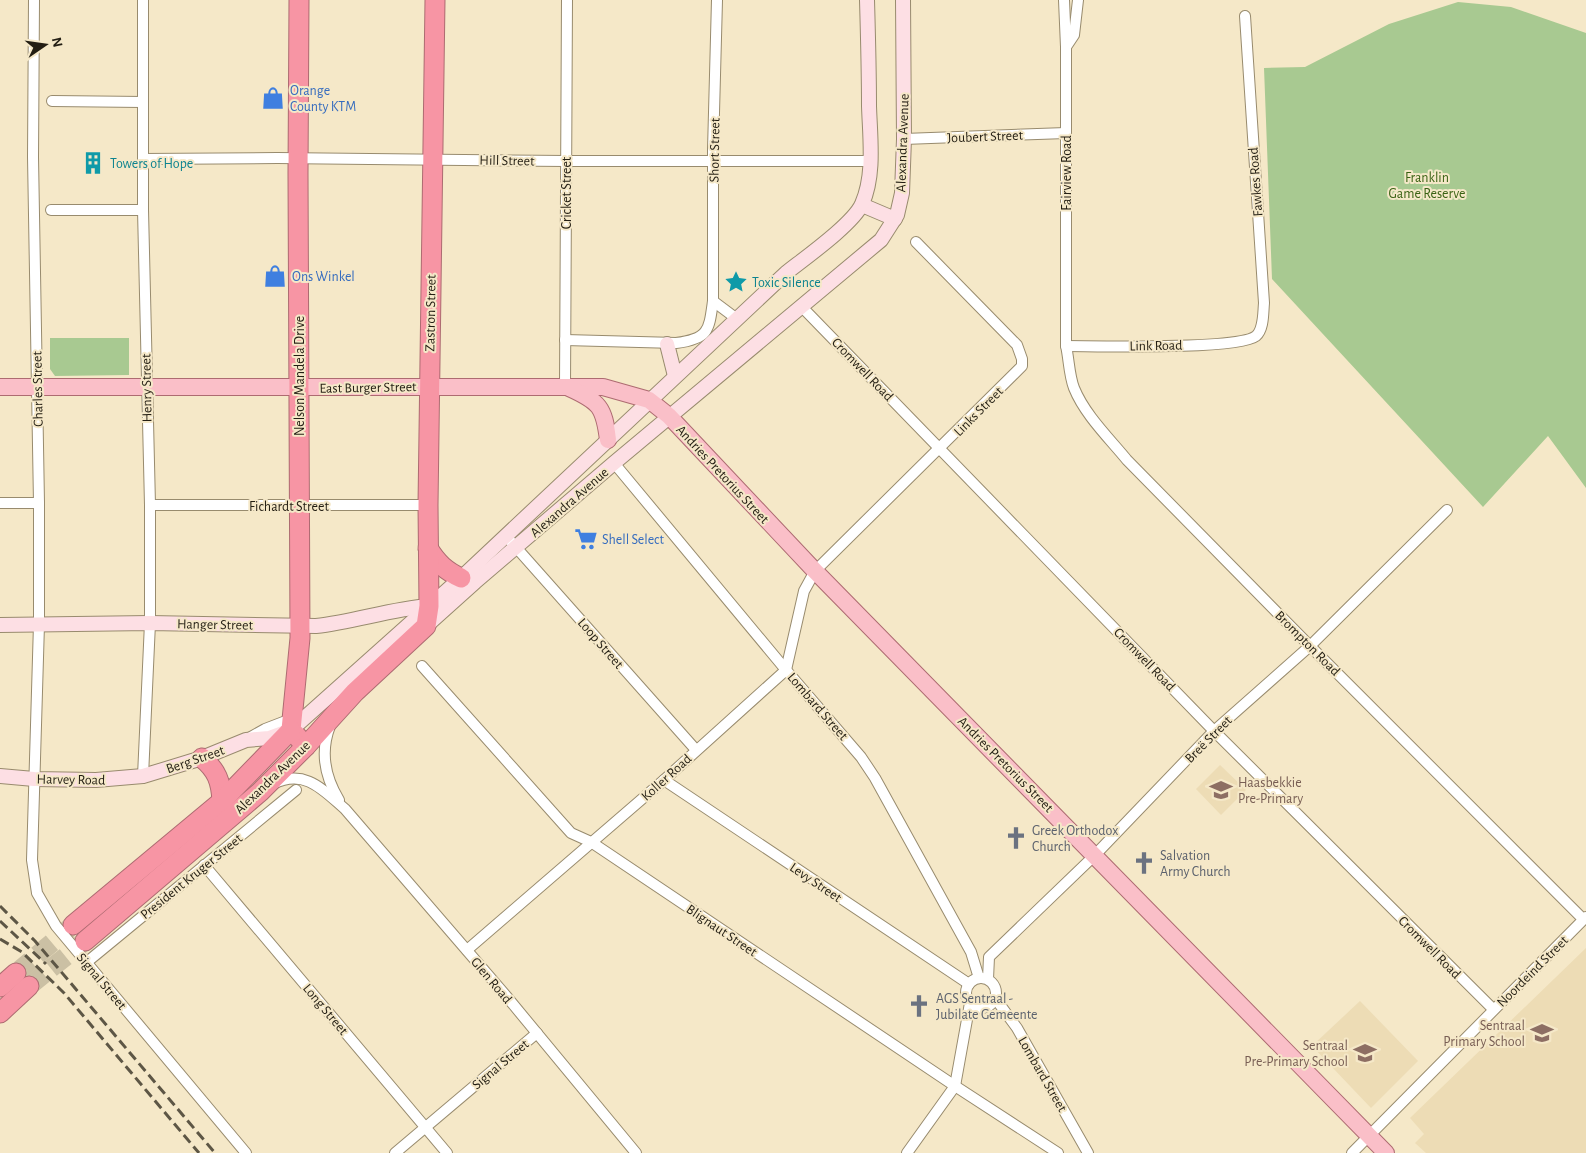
<svg xmlns="http://www.w3.org/2000/svg" width="1586" height="1153" font-family="'Alegreya Sans',sans-serif">
<style>
.built{fill:#eddcb5}
.green{fill:#a8c991}
.lines{fill:none;stroke-linecap:round;stroke-linejoin:round}
.highway-tunnel{stroke:#cbc0a4;stroke-width:19;stroke-dasharray:19 9;stroke-linecap:butt}
.street-casing{stroke:#988b6e;stroke-width:12}
.secondary-casing{stroke:#988b6e;stroke-width:16}
.primary-casing{stroke:#ad6b71;stroke-width:18}
.highway-casing{stroke:#ad6b71;stroke-width:21}
.street{stroke:#fff;stroke-width:10}
.secondary{stroke:#fddfe4;stroke-width:14}
.primary{stroke:#fabfc8;stroke-width:16}
.highway{stroke:#f795a4;stroke-width:19}
.rail{stroke:#5d5645;stroke-width:3;stroke-dasharray:10 5;stroke-linecap:butt}
.labels{text-anchor:middle;stroke-width:4;stroke-linejoin:round;paint-order:stroke}
.shop-label{font-size:14px;fill:#366cbe;stroke:#f5e8c8;text-anchor:start}
.street-label{font-size:14px;fill:#231e13;stroke:#f5e8c8}
.culture-label{font-size:14px;fill:#0d838f;stroke:#f5e8c8;text-anchor:start}
.park-label{font-size:14px;fill:#3a6214;stroke:#f5e8c8}
.education-label{font-size:14px;fill:#785e54;stroke:#f5e8c8;text-anchor:end}
.worship-label{font-size:14px;fill:#5b616d;stroke:#f5e8c8;text-anchor:start}
</style>
<rect width="100%" height="100%" fill="#f5e8c8"/>
<g class="built">
<path d="M1220,765L1246,790L1221,815L1196,789Z"/>
<path d="M1586,948V1153H1426L1415,1143L1424,1134L1410,1118Z"/>
<path d="M1360,1001L1418,1061L1371,1108L1312,1046Z"/>
</g>
<g class="green">
<path d="M1458,2L1511,7L1586,33V488L1548,436L1483,507L1272,279L1264,68L1305,67L1389,24Z"/>
<path d="M50,338H129V375L55,376L50,369Z"/>
</g>
<g class="lines">
<g class="highway-tunnel">
<path d="M16,973L73,925"/>
<path d="M29,986L85,941"/>
</g>
<defs>
<g id="street">
<path d="M34,0L33,157L39,503V624L32,860L37,893L56,926L246,1153"/>
<path d="M143,0V210L150,505V623L143,776"/>
<path d="M1064,0L1066,47V346C1069,359 1069,375 1074,388C1085,415 1109,438 1127,460L1310,646L1583,919"/>
<path d="M1066,47L1074,35L1078,0"/>
<path d="M52,101L143,102"/>
<path d="M904,139L1066,133"/>
<path d="M143,159L277,158L566,161H871"/>
<path d="M51,210H143"/>
<path d="M713,301L737,319"/>
<path d="M801,306L1214,731L1493,1009"/>
<path d="M565,340L676,343C709,339 709,330 713,301V150L717,0"/>
<path d="M1066,346C1097,346 1238,350 1256,336C1264,329 1263,313 1264,303L1245,16"/>
<path d="M565,386L567,0"/>
<path d="M614,463L786,670L861,757L875,778L971,952L979,978"/>
<path d="M0,503H39"/>
<path d="M150,505H428"/>
<path d="M506,536L696,750"/>
<path d="M422,666L571,833L591,842L955,1086L1058,1153"/>
<path d="M330,726C320,752 325,777 339,800"/>
<path d="M249,738L265,729L291,719"/>
<path d="M664,780L969,984"/>
<path d="M273,784C305,768 323,790 345,809L507,997L636,1153"/>
<path d="M204,865L447,1153"/>
<path d="M467,950L664,780L786,670L804,591L815,571L1022,366V359L1017,345L916,242"/>
<path d="M87,962L296,790"/>
<circle cx="981" cy="993" r="15"/>
<path d="M988,979L989,957L1095,855L1214,731L1310,646L1447,510"/>
<path d="M995,998L1017,1028L1088,1153"/>
<path d="M395,1153L537,1033"/>
<path d="M907,1153L955,1086L970,1003"/>
<path d="M1352,1153L1586,917"/>
</g>
<g id="secondary">
<path d="M862,205L895,219"/>
<path d="M667,344L675,376"/>
<path d="M0,625L150,623L316,626C354,622 390,609 429,606"/>
<path d="M426,626L475,582L614,463L881,240L897,215L902,193L904,139L903,0"/>
<path d="M0,776L34,779L96,780L143,776L202,758L246,740L269,738L291,730L461,578L786,273C805,258 853,224 862,204C875,175 870,138 869,106C869,71 868,35 867,0"/>
</g>
<g id="primary">
<path d="M0,387H603L649,400L669,416L815,571L1386,1153"/>
<path d="M569,388C600,402 604,407 608,440"/>
</g>
<g id="highway">
<path d="M299,0L298,173L300,638L291,730L306,746"/>
<path d="M428,548C437,563 446,571 461,578"/>
<path d="M202,758C217,770 221,782 222,801"/>
<path d="M73,925L222,801L291,730"/>
<path d="M85,941L260,792L306,746L355,692L426,626L429,606L428,505L435,0"/>
<path d="M0,987L16,973"/>
<path d="M0,1013L29,986"/>
</g>
</defs>
<use href="#street" class="street-casing"/>
<use href="#secondary" class="secondary-casing"/>
<use href="#primary" class="primary-casing"/>
<use href="#highway" class="highway-casing"/>
<use href="#street" class="street"/>
<use href="#secondary" class="secondary"/>
<use href="#primary" class="primary"/>
<use href="#highway" class="highway"/>
<g class="rail">
<path d="M0,906L35,941L215,1153"/>
<path d="M0,921L46,964"/>
<path d="M0,939L22,952L64,993L199,1153"/>
</g>
</g>
<defs>
<symbol id="shop-bare" viewBox="-9 -9 18 18"><path d="M-5-2.5h2.3a2.7 3.5 0 0 1 5.4 0H5L5.5 6h-11ZM-1.5-2.5h3a1.5 2.3 0 0 0-3 0Z" fill="#3f7fe0" stroke="#f5e8c8" stroke-width="2.5" paint-order="stroke"/></symbol>
<symbol id="building-bare" viewBox="-9 -9 18 18"><path d="M-4-6H4V6H1V3H-1V6H-4ZM-2.5-4.3h1.7v1.8h-1.7ZM.8-4.3h1.7v1.8H.8ZM-2.5-1h1.7V.8h-1.7ZM.8-1h1.7V.8H.8Z" fill="#0f9aa8" stroke="#f5e8c8" stroke-width="2.5" paint-order="stroke"/></symbol>
<symbol id="sight-bare" viewBox="-9 -9 18 18"><path d="M0-6L1.8-2.2L6-1.7L2.9 1.2L3.7 5.4L0 3.3L-3.7 5.4L-2.9 1.2L-6-1.7L-1.8-2.2Z" fill="#0f9aa8" stroke="#f5e8c8" stroke-width="2.5" paint-order="stroke"/></symbol>
<symbol id="supermarket-bare" viewBox="-9 -9 18 18"><path d="M-6-5.5h2.5l.6 2H6L4.5 2H-2.5L-4.4-4H-6ZM-1.5 3.2a1.3 1.3 0 1 0 .1 0ZM3 3.2a1.3 1.3 0 1 0 .1 0Z" fill="#3f7fe0" stroke="#f5e8c8" stroke-width="2.5" paint-order="stroke"/></symbol>
<symbol id="school-bare" viewBox="-9 -9 18 18"><path d="M0-5L7-2L0 1L-7-2ZM-4 1L0 2.5L4 1V4Q0 6-4 4Z" fill="#8d6e63" stroke="#f5e8c8" stroke-width="2.5" paint-order="stroke"/></symbol>
<symbol id="church-bare" viewBox="-9 -9 18 18"><path d="M-1.2-6h2.4v3.5h3.3v2.4h-3.3V6h-2.4V-.1h-3.3v-2.4h3.3Z" fill="#6b7280" stroke="#f5e8c8" stroke-width="2.5" paint-order="stroke"/></symbol>
</defs>
<g fill-rule="evenodd">
<use href="#shop-bare" x="257" y="82" width="32" height="32"/>
<use href="#building-bare" x="77" y="147" width="32" height="32"/>
<use href="#shop-bare" x="259" y="260" width="32" height="32"/>
<use href="#sight-bare" x="720" y="266" width="32" height="32"/>
<use href="#supermarket-bare" x="570" y="523" width="32" height="32"/>
<use href="#school-bare" x="1205" y="774" width="32" height="32"/>
<use href="#church-bare" x="1000" y="822" width="32" height="32"/>
<use href="#church-bare" x="1128" y="847" width="32" height="32"/>
<use href="#church-bare" x="903" y="990" width="32" height="32"/>
<use href="#school-bare" x="1526" y="1017" width="32" height="32"/>
<use href="#school-bare" x="1349" y="1037" width="32" height="32"/>
</g>
<g class="labels">
<g class="shop-label">
<text x="290" y="95">Orange<tspan x="290" dy="16">County KTM</tspan></text>
<text x="292" y="281">Ons Winkel</text>
<text x="602" y="544">Shell Select</text>
</g>
<g class="street-label">
<text transform="translate(985 136) rotate(-2)" y="5">Joubert Street</text>
<text transform="translate(902 143) rotate(-88)" y="5">Alexandra Avenue</text>
<text transform="translate(714 150) rotate(-89)" y="5">Short Street</text>
<text transform="translate(507 160) rotate(1)" y="5">Hill Street</text>
<text transform="translate(1066 173) rotate(-90)" y="5">Fairview Road</text>
<text transform="translate(1255 182) rotate(-94)" y="5">Fawkes Road</text>
<text transform="translate(566 193) rotate(-90)" y="5">Cricket Street</text>
<text transform="translate(430 313) rotate(-89)" y="5">Zastron Street</text>
<text transform="translate(1156 345) rotate(-1)" y="5">Link Road</text>
<text transform="translate(863 369) rotate(46)" y="5">Cromwell Road</text>
<text transform="translate(299 376) rotate(-90)" y="5">Nelson Mandela Drive</text>
<text transform="translate(368 387) rotate(-1)" y="5">East Burger Street</text>
<text transform="translate(146 388) rotate(-91)" y="5">Henry Street</text>
<text transform="translate(37 389) rotate(-91)" y="5">Charles Street</text>
<text transform="translate(978 411) rotate(-45)" y="5">Links Street</text>
<text transform="translate(723 474) rotate(47)" y="5">Andries Pretorius Street</text>
<text transform="translate(569 502) rotate(-41)" y="5">Alexandra Avenue</text>
<text x="289" y="511">Fichardt Street</text>
<text transform="translate(215 624) rotate(1)" y="5">Hanger Street</text>
<text transform="translate(601 643) rotate(49)" y="5">Loop Street</text>
<text transform="translate(1308 643) rotate(45)" y="5">Brompton Road</text>
<text transform="translate(1145 659) rotate(46)" y="5">Cromwell Road</text>
<text transform="translate(818 706) rotate(49)" y="5">Lombard Street</text>
<text transform="translate(1208 739) rotate(-45)" y="5">Breë Street</text>
<text transform="translate(195 759) rotate(-19)" y="5">Berg Street</text>
<text transform="translate(1006 764) rotate(45)" y="5">Andries Pretorius Street</text>
<text transform="translate(272 777) rotate(-44)" y="5">Alexandra Avenue</text>
<text transform="translate(666 777) rotate(-42)" y="5">Koller Road</text>
<text transform="translate(71 779) rotate(1)" y="5">Harvey Road</text>
<text transform="translate(191 876) rotate(-39)" y="5">President Kruger Street</text>
<text transform="translate(816 882) rotate(34)" y="5">Levy Street</text>
<text transform="translate(722 930) rotate(34)" y="5">Blignaut Street</text>
<text transform="translate(1430 947) rotate(45)" y="5">Cromwell Road</text>
<text transform="translate(1532 971) rotate(-45)" y="5">Noordeind Street</text>
<text transform="translate(492 980) rotate(50)" y="5">Glen Road</text>
<text transform="translate(102 981) rotate(50)" y="5">Signal Street</text>
<text transform="translate(326 1009) rotate(50)" y="5">Long Street</text>
<text transform="translate(500 1064) rotate(-40)" y="5">Signal Street</text>
<text transform="translate(1043 1074) rotate(60)" y="5">Lombard Street</text>
</g>
<g class="culture-label">
<text x="110" y="168">Towers of Hope</text>
<text x="752" y="287">Toxic Silence</text>
</g>
<g class="park-label">
<text x="1427" y="182">Franklin<tspan x="1427" dy="16">Game Reserve</tspan></text>
</g>
<g class="education-label">
<text x="1238" y="787" text-anchor="start">Haasbekkie<tspan x="1238" dy="16">Pre-Primary</tspan></text>
<text x="1525" y="1030">Sentraal<tspan x="1525" dy="16">Primary School</tspan></text>
<text x="1348" y="1050">Sentraal<tspan x="1348" dy="16">Pre-Primary School</tspan></text>
</g>
<g class="worship-label">
<text x="1032" y="835">Greek Orthodox<tspan x="1032" dy="16">Church</tspan></text>
<text x="1160" y="860">Salvation<tspan x="1160" dy="16">Army Church</tspan></text>
<text x="936" y="1003">AGS Sentraal -<tspan x="936" dy="16">Jubilate Gemeente</tspan></text>
</g>
</g>
<g transform="translate(45 45) rotate(77)" stroke="#f5e8c8" stroke-width="4" paint-order="stroke">
<path d="M0-4L9 19L0 12L-9 19Z" fill="#231e13"/>
<text y="-8" font-size="14" font-weight="bold" text-anchor="middle" fill="#231e13">N</text>
</g>
</svg>
